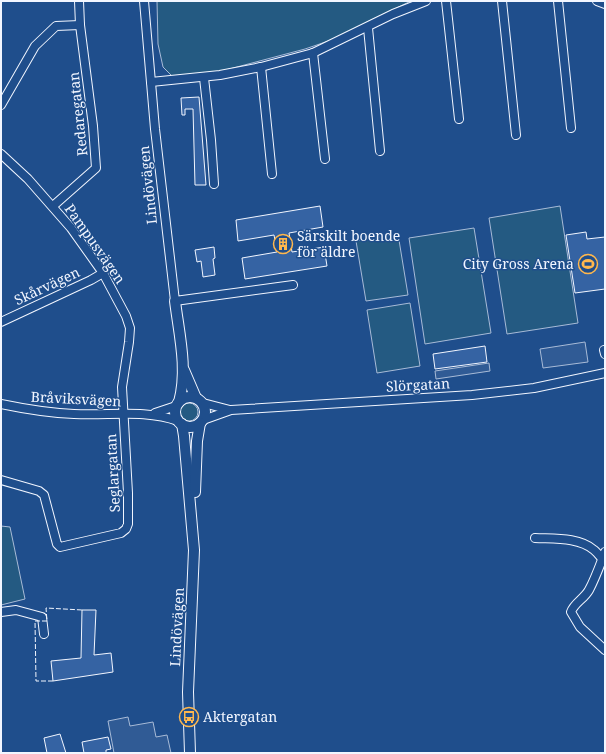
<svg xmlns="http://www.w3.org/2000/svg" width="606" height="754" font-family="'Noto Serif',serif">
<style>
.green{fill:#245a82;stroke:#a8bbd7}
.parking{fill:#305b95;stroke:#a8bbd7}
.building{fill:#3563a3;stroke:#f2f6ff}
.lines{fill:none;stroke-linecap:round;stroke-linejoin:round}
.minor-casing{stroke:#f2f6ff;stroke-width:10}
.major-casing{stroke:#f2f6ff;stroke-width:12}
.minor{stroke:#1f4e8c;stroke-width:8}
.major{stroke:#1f4e8c;stroke-width:10}
.fence{stroke:#f2f6ff;stroke-width:1;stroke-dasharray:5 2;stroke-linecap:butt}
.labels{text-anchor:middle;stroke-width:3;stroke-linejoin:round;paint-order:stroke}
.street-label{font-size:14px;fill:#f2f6ff;stroke:#1f4e8c}
.poi-label{font-size:14px;fill:#f2f6ff;stroke:#1f4e8c;text-anchor:start}
</style>
<rect width="100%" height="100%" fill="#1f4e8c"/>
<g class="green">
<path d="M157,1H411L369,21L343,36L305,49L218,72L172,76L163,67L158,44Z"/>
<path d="M560,206L578,323L507,334L489,218Z"/>
<path d="M474,228L491,333L425,344L409,238Z"/>
<path d="M398,234L408,295L366,301L356,241Z"/>
<path d="M410,303L420,366L377,373L367,310Z"/>
<circle cx="189" cy="412" r="9"/>
<path d="M1,526L10,527L25,599L1,605Z"/>
</g>
<g class="parking">
<path d="M585,342L588,362L543,368L540,349Z"/>
<path d="M489,363L490,371L436,379L435,371Z"/>
<path d="M128,717L130,726L153,722L156,737L167,735L171,753H114L108,721Z"/>
</g>
<g class="building">
<path d="M199,97L206,185H195L193,109H185V115H182L181,98Z"/>
<path d="M320,206L323,227L289,233L292,252L324,247L327,266L245,279L242,258L277,252L274,235L238,241L236,220Z"/>
<path d="M586,232L587,239L605,237V289L575,293L566,235Z"/>
<path d="M214,247L215,258L213,259L215,275L203,277L201,261L197,262L195,250Z"/>
<path d="M485,346L487,362L435,369L433,354Z"/>
<path d="M82,610H96L94,655L111,653L113,672L53,681L51,661L81,658Z"/>
<path d="M60,734L66,753H47L44,738Z"/>
<path d="M108,737L111,749L106,750V753H84L82,742Z"/>
</g>
<g class="lines">
<defs>
<g id="minor">
<path d="M144,1L155,129L175,301L293,285"/>
<path d="M446,1L459,119"/>
<path d="M502,1L516,135"/>
<path d="M558,1L571,128"/>
<path d="M597,1L605,4"/>
<path d="M368,28L380,151"/>
<path d="M313,53L325,159"/>
<path d="M261,67L272,174"/>
<path d="M204,78L211,140L214,184"/>
<path d="M151,82L220,75L261,67L313,53L393,14L426,1"/>
<path d="M1,105L35,46L56,26L80,25"/>
<path d="M1,154L28,179L71,228L103,273L126,316L130,328L129,342L122,387L128,493V524L126,529L121,533L60,547L57,544L44,495L39,491L1,480"/>
<path d="M53,206L96,168L93,126L80,25L79,1"/>
<path d="M1,322L91,280L103,273"/>
<path d="M604,350L605,354"/>
<path d="M203,403L230,410"/>
<path d="M1,404C25,409 50,413 74,414C109,416 145,409 178,421"/>
<path d="M155,413L176,406"/>
<path d="M203,420L231,410L472,395L534,388L605,373"/>
<path d="M535,538C554,539 579,537 594,550C598,553 601,558 605,562"/>
<path d="M605,552C600,565 595,579 589,590C584,599 574,603 571,612L580,627L605,650"/>
<path d="M1,612L16,610L42,617L44,634"/>
</g>
<g id="major">
<path d="M175,301C179,334 188,369 179,402"/>
<path d="M184,370L196,398"/>
<circle cx="190" cy="412" r="15"/>
<path d="M182,424L184,436L194,550L188,692L190,753"/>
<path d="M195,492L197,441L200,423"/>
</g>
</defs>
<use href="#minor" class="minor-casing"/>
<use href="#major" class="major-casing"/>
<use href="#minor" class="minor"/>
<use href="#major" class="major"/>
<path class="fence" d="M53,681H36L35,621H47L46,608L82,610"/>
</g>
<defs>
<symbol id="building-ring" viewBox="-11 -11 22 22"><circle r="9.5" fill="#1f4e8c" stroke="#ffb74d" stroke-width="1.5"/><path d="M-4-6H4V6H1V3H-1V6H-4ZM-2.5-4.3h1.7v1.8h-1.7ZM.8-4.3h1.7v1.8H.8ZM-2.5-1h1.7V.8h-1.7ZM.8-1h1.7V.8H.8Z" fill="#ffb74d"/></symbol>
<symbol id="stadium-ring" viewBox="-11 -11 22 22"><circle r="9.5" fill="#1f4e8c" stroke="#ffb74d" stroke-width="1.5"/><path d="M0-5a6.5 5 0 1 0 0 10a6.5 5 0 1 0 0-10ZM-3.5-1.8h7v3.6h-7Z" fill="#ffb74d"/></symbol>
<symbol id="bus-ring" viewBox="-11 -11 22 22"><circle r="9.5" fill="#1f4e8c" stroke="#ffb74d" stroke-width="1.5"/><path d="M-5-6H5V4H4V6H2V4H-2V6H-4V4H-5ZM-3.5-4V0h7V-4ZM-3.5 1.2v1.5H-2V1.2ZM2 1.2v1.5H3.5V1.2Z" fill="#ffb74d"/></symbol>
</defs>
<g fill-rule="evenodd">
<use href="#building-ring" x="272" y="233" width="22" height="22"/>
<use href="#stadium-ring" x="577" y="253" width="22" height="22"/>
<use href="#bus-ring" x="178" y="706" width="22" height="22"/>
</g>
<g class="labels">
<g class="street-label">
<text transform="translate(78 114) rotate(-96)" y="5">Redaregatan</text>
<text transform="translate(148 185) rotate(-96)" y="5">Lindövägen</text>
<text transform="translate(95 244) rotate(55)" y="5">Pampusvägen</text>
<text transform="translate(47 286) rotate(-25)" y="5">Skårvägen</text>
<text transform="translate(418 385) rotate(-3)" y="5">Slörgatan</text>
<text transform="translate(76 399) rotate(3)" y="5">Bråviksvägen</text>
<text transform="translate(113 473) rotate(-93)" y="5">Seglargatan</text>
<text transform="translate(177 627) rotate(-87)" y="5">Lindövägen</text>
</g>
<g class="poi-label">
<text x="297" y="241">Särskilt boende<tspan x="297" dy="16">för äldre</tspan></text>
<text x="574" y="269" text-anchor="end">City Gross Arena</text>
<text x="203" y="722">Aktergatan</text>
</g>
</g>
<rect width="606" height="754" fill="none" stroke="#f2f6ff" stroke-width="4"/>
</svg>
